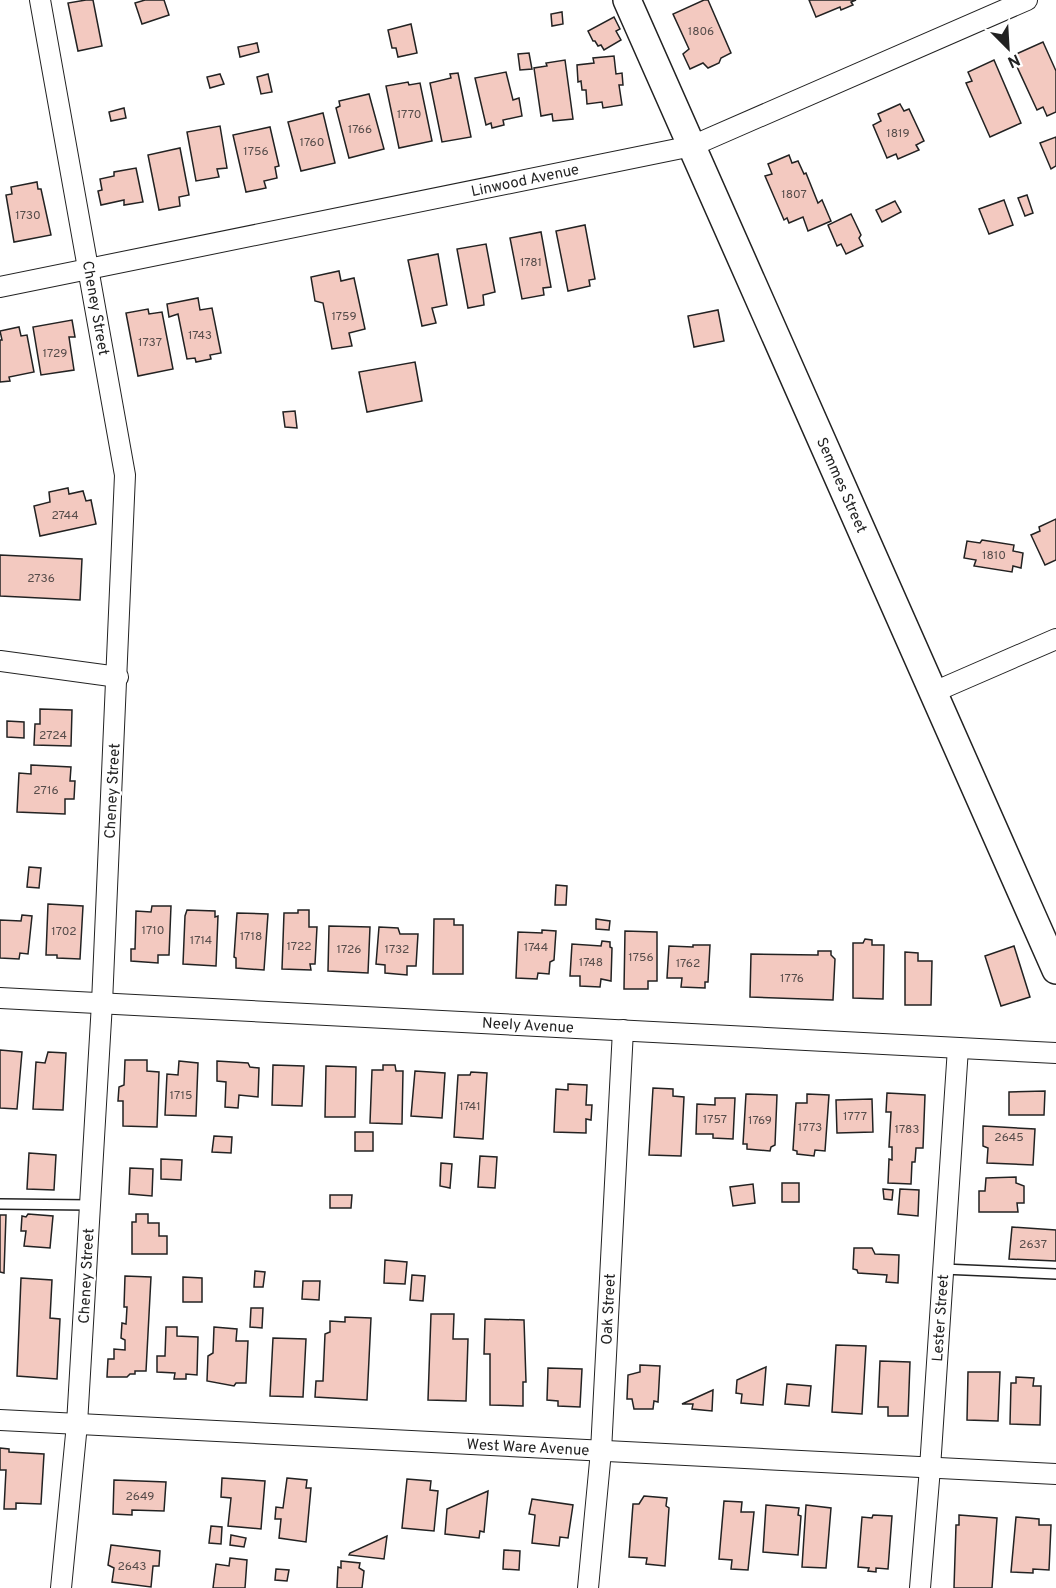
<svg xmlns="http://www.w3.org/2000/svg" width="1056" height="1588" font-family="Overpass,sans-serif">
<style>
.building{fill:#f3c9c0;stroke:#222;stroke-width:1.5}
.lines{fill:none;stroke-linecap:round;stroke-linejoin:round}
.lane-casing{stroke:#222;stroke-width:12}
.street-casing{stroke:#222;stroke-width:22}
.secondary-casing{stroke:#222;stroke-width:30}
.lane{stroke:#fff;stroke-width:9}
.street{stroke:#fff;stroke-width:20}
.secondary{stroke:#fff;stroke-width:27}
.labels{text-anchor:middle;stroke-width:4.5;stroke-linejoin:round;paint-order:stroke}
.number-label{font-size:12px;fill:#564c4a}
.street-label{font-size:15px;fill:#222;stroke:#fff}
</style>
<rect width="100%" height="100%" fill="#fff"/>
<g class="building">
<path d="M86,0H93L102,46L78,51L68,3Z"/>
<path d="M145,0H164L169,15L142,24L135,3Z"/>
<path d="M704,0H708L731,53L721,58L719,63L708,68L703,63L690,69L683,54L689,49L673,14Z"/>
<path d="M809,0H856L851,2L853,5L841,10L840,7L816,17Z"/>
<path d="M562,12L563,24L552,26L551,14Z"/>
<path d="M614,17L620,29L616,31L621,40L604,50L601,45L598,46L595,41H593L588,31Z"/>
<path d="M411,24L417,53L398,57L396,48H392L388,30Z"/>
<path d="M1043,42L1056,71V112L1047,116L1043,107L1037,110L1012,56Z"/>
<path d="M257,43L259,52L240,57L238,47Z"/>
<path d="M529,53L532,69L520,70L518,54Z"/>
<path d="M614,56L616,74L622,73L623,85H619L622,105L603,108L602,102L587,104L586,90H582L581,81L578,82L577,65L594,63L593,58Z"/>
<path d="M565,60L573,119L553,121L552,114L541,116L534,68L547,66L546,63Z"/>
<path d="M994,60L1021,123L990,137L966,83L972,81L968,72Z"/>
<path d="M506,72L513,100L519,98L522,116L503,120L504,125L492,128L491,123L486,125L475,78Z"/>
<path d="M458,73L471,137L442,142L430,83L451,78L450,74Z"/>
<path d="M220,74L224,84L210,88L207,77Z"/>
<path d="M268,74L272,92L261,94L257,77Z"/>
<path d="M408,82L409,85L420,83L432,141L399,148L386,86Z"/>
<path d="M369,94L384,149L349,158L336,108L340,106L339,101Z"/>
<path d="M900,104L904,111L909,109L924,141L916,145L919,150L898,159L896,154L887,158L873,125L881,121L878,114Z"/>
<path d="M124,108L126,118L111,121L109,112Z"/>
<path d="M323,113L335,163L301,171L288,122Z"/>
<path d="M220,126L227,168L217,169L219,177L196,181L187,132Z"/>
<path d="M270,127L279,166L275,167L277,178L264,181L266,188L246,192L233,135Z"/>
<path d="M1056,137V166L1051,169L1040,143Z"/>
<path d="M180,148L189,195L179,197L180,206L159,210L148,155Z"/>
<path d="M789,155L792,163L798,161L804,174L806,173L818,203L822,200L831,221L808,231L803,217L789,223L787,218L784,220L765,176L772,174L768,164Z"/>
<path d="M136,168L143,202L124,205V200L101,205L98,191L102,190L100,179L114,176V172Z"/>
<path d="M37,182L38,189H41L51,235L14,242L6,195L12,194L11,187Z"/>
<path d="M1027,195L1033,213L1025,216L1018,198Z"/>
<path d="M1004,200L1013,225L989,234L979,209Z"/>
<path d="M895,201L901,212L882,222L876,210Z"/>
<path d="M851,214L861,235L859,238L863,246L846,254L841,244L837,246L828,225Z"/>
<path d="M585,225L595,279L589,280L590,286L568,291L556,231Z"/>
<path d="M541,232L551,287L543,288L544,295L522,299L510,238Z"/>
<path d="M486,244L495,292L483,295L484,305L468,308L457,249Z"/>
<path d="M438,254L447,305L432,308L436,323L422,326L408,260Z"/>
<path d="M339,271L341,281L354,278L365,329L349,333L352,346L332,349L323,303L315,301L311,277Z"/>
<path d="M198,298L200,310L212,308L221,353L210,355L211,359L196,362L195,358L187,359L178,314L169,317L167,304Z"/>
<path d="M148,309L149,314L162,312L173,369L138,376L126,313Z"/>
<path d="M718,310L724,341L694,347L688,316Z"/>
<path d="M72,320L75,337H69L74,370L41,375L33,327Z"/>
<path d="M19,327L21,336L27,335L34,372L9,377L10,381L0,382V340H2L0,331Z"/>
<path d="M415,362L422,401L367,412L359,372Z"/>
<path d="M295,411L297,428L285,427L283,412Z"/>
<path d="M68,488L69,494L83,491L86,501L91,500L96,524L40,536L34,506L50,502L49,492Z"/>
<path d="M1056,519V560L1045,565L1031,535L1040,531L1039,527Z"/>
<path d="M982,540L1014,545L1013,551L1023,553L1021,568L1013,566L1012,572L974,566L976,560L964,558L967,541L980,543Z"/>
<path d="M0,555L82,559L80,600L0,596Z"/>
<path d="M40,709L72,710L71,746L34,745L35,724H40Z"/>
<path d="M7,721L24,722V738L7,737Z"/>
<path d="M31,765L71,767L70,781H75L74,799H65V814L17,812L19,773L31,774Z"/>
<path d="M29,867L41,868L39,888L27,887Z"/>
<path d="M556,885L567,886L566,905H555Z"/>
<path d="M48,904L83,906L80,959L57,958V955H46Z"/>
<path d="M152,906H171L169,955H158V963L131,961V949H135L136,911L151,912Z"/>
<path d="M187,910L215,911V917L218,916L216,966L183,964L185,916Z"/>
<path d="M298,910H309V927H317L315,964H310L311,970L282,969L284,913H298Z"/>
<path d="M237,913L268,914L264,970L236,968V958L234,957Z"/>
<path d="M22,915L32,916L28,954L20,953L19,959L0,958V920L21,921Z"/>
<path d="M434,919H454V925H463V974H433Z"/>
<path d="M596,919L610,921L609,930L596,929Z"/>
<path d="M329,926L370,927L368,973L328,971Z"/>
<path d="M379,927L398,928L400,934H418L416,966H407V975L385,973V965L376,964Z"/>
<path d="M542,930L556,931L554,960L550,962L549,974L538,973L537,979L516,978L518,932L542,933Z"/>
<path d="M625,931L657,932V981H648V989H624Z"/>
<path d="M865,939L872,940V945H884L883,999L853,998V943H863Z"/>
<path d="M602,941L610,942V947L612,948L611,981L601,979L600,987L580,986V976H570L572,944L601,946Z"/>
<path d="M693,945H710L708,982H705V988L681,987L682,978H667L669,946L693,947Z"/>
<path d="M1014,946L1030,997L1001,1006L985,956Z"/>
<path d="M818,951H831V955L835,959L833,1000L750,997L751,954L818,955Z"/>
<path d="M905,952L918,953V961H932L931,1005H905Z"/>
<path d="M0,1050L22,1052L17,1109L0,1108Z"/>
<path d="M48,1052L66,1053L63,1110L33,1109L36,1062L45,1063Z"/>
<path d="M125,1060H147V1071L159,1072L157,1127L123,1126V1101H118L119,1087L124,1085Z"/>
<path d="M179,1061L198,1063L196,1116L165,1115L167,1074L178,1075Z"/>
<path d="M217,1061L248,1063L250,1067L259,1068L258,1097L239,1095L238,1108L225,1107L226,1082L217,1081Z"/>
<path d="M273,1065L304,1066L302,1106L272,1105Z"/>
<path d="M383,1065H395L396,1071H403L402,1124L370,1123L372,1070H383Z"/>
<path d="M326,1066L356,1067L355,1117H325Z"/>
<path d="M415,1071L445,1073L442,1118L411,1116Z"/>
<path d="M471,1072L487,1073L483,1139L454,1137L458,1075H470Z"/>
<path d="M568,1084L587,1085L586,1105H592L591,1120L586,1119V1133L554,1132L556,1089L568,1090Z"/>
<path d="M653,1088L673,1089V1096L684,1097L681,1156L649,1155Z"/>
<path d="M1045,1091L1044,1115H1009V1092Z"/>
<path d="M887,1093L925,1095L923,1148H916L915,1162H912L911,1184L888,1183L889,1159L892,1160V1147H889L891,1112H886Z"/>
<path d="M746,1094L777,1095L775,1145L771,1147L770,1151L747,1149V1144H743Z"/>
<path d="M807,1094L829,1095L825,1151L815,1150L814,1156L797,1154V1151L793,1150L796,1103H807Z"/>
<path d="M715,1098H735L733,1139L713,1138V1134H696L697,1104L715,1105Z"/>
<path d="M872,1099L873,1132L837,1133L836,1100Z"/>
<path d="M983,1126L1035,1129L1033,1165L987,1163L988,1148L983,1146Z"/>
<rect x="355" y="1132" width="18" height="19"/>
<path d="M214,1136L232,1137L231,1153L212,1152Z"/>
<path d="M29,1153L56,1155L54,1190L27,1189Z"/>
<path d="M480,1156L497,1157L495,1188L478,1187Z"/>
<path d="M161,1159L182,1160L181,1180L161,1179Z"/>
<path d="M441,1163L452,1164L450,1188L440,1186Z"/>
<path d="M130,1168L153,1169L152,1196L129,1194Z"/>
<path d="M1016,1177V1183L1024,1186V1203H1017L1018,1212H979V1191H985L986,1178Z"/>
<rect x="782" y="1183" width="17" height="19"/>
<path d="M753,1184L755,1203L733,1206L730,1187Z"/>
<path d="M883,1189L893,1190L892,1200L884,1199Z"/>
<path d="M900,1189L919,1190L918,1216L898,1214Z"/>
<path d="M330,1195H352L351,1208H330Z"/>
<path d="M28,1214L53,1216L50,1248L24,1246L26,1231H21L22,1216L26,1217Z"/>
<path d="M136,1214H148V1223H159V1236H167V1254H132V1222H136Z"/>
<path d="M0,1215H6L4,1273L0,1272Z"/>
<path d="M1012,1227L1056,1230V1261L1009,1259Z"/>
<path d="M854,1248H872L875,1254L899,1255L898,1283L886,1282L887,1275L858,1273L857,1270L853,1269Z"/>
<path d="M385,1260L407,1262L405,1284L384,1283Z"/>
<path d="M255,1271L265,1272L263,1287H254Z"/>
<path d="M412,1275L425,1276L423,1301L410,1300Z"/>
<path d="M125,1276L151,1277L146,1371H135V1374H130L127,1377H107L108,1359H114V1349L125,1350V1340L121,1338L122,1323L126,1324L127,1307H124Z"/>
<path d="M183,1277L202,1278V1302H183Z"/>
<path d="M21,1278L52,1280L50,1318L60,1319L57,1379L17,1376Z"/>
<path d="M303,1281H320L319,1300L302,1299Z"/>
<path d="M251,1308H263L262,1328L250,1327Z"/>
<path d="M431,1314H454L453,1339H468L466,1401L428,1400Z"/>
<path d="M345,1317L371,1318L367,1400L315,1397L316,1381H323L325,1334L330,1332V1321L345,1322Z"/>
<path d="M485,1319L524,1320L526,1382H523V1406L490,1405V1354H484Z"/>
<path d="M166,1327H177V1336L198,1337L197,1375L186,1374V1379H174L175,1373L157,1372V1356H165Z"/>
<path d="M214,1327L237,1329L236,1341H248L246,1383H236L234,1386L207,1381L208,1356L213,1353Z"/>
<path d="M273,1338L306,1339L303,1397L270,1396Z"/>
<path d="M836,1345L866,1346L862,1414L832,1412Z"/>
<path d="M880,1361L910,1362L908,1416H888V1407H878Z"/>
<path d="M640,1365L660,1366L658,1402L654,1401L653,1409H634L632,1399H627L628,1375L640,1372Z"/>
<path d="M766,1367L763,1405L741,1403L742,1394L736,1393L737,1380Z"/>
<path d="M548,1368L582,1369L580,1407L558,1406V1401L547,1400Z"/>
<path d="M968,1372H1000L998,1421L967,1420Z"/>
<path d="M1016,1377L1034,1378L1033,1386H1041L1040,1425L1010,1424L1011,1383H1016Z"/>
<path d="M787,1384L811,1386L809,1406L785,1404Z"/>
<path d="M713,1390L712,1411L692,1409L693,1404H682Z"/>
<path d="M0,1448L9,1449V1452L44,1454L41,1504L16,1503V1509H4L6,1470H0Z"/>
<path d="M222,1478L265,1481L261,1529L228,1526L231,1498L221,1497Z"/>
<path d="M287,1478L307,1480L306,1488H311L306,1542L279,1538L281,1519H275L276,1507L283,1508Z"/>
<path d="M407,1479L431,1481L430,1490L438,1491L434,1531L402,1528Z"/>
<path d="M114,1480L166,1482L164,1511L132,1510V1515L113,1514Z"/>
<path d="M488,1491L484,1532L480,1531L479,1538L445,1534L447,1509Z"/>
<path d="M644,1496L667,1498L666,1506L669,1508L665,1566L646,1564L647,1558L629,1557L633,1504H639Z"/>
<path d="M532,1499L573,1505L568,1538L560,1537L559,1546L532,1543L535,1515L529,1514Z"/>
<path d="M724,1501L742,1502L741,1512H754L748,1570L731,1569L732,1560L719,1559Z"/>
<path d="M766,1505L799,1508L798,1515L801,1516L798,1555L763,1552Z"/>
<path d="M806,1505L831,1508L826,1568L802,1567Z"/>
<path d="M873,1515L892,1516L888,1569L876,1568V1572L868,1571L869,1568L858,1567L862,1517L872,1518Z"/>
<path d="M959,1515L997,1518L992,1588H954L956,1525H959Z"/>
<path d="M1016,1517L1039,1519V1525H1051L1049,1570L1033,1569V1573L1011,1572Z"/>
<path d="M211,1526L222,1527L221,1544L209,1543Z"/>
<path d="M231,1535L246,1538L244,1547L230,1545Z"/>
<path d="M387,1536L384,1559L349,1555L350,1553Z"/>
<path d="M111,1545L160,1551L159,1566H153L151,1587L112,1582L114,1568L108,1565Z"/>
<path d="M504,1550L520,1551L519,1570L503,1569Z"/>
<path d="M230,1558L247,1560L245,1588H213L216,1564L229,1566Z"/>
<path d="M341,1561L360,1563L359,1568L364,1571L362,1588H337L338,1567L341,1568Z"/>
<path d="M276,1569L289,1570L287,1581L275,1580Z"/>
</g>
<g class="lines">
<defs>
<g id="lane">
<path d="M0,1204L90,1205"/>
<path d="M943,1269L1056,1274"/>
</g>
<g id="street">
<path d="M40,0L125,475L102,1003L77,1424L61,1588"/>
<path d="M0,287L692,146L1027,0"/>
<path d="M0,661L118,677"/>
<path d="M934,692L1056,639"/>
<path d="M0,998L1056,1053"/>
<path d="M0,1420L1056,1474"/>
<path d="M588,1588L601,1451L623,1030"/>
<path d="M920,1588L930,1468L958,1048"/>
</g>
<path id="secondary" d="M627,0L1056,970"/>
</defs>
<use href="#lane" class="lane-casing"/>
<use href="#street" class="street-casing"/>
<use href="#secondary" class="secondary-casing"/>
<use href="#lane" class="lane"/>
<use href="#street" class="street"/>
<use href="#secondary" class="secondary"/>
</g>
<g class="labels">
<g class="number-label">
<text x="701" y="35">1806</text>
<text x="409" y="118">1770</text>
<text x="360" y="133">1766</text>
<text x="898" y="137">1819</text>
<text x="312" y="146">1760</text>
<text x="256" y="155">1756</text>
<text x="794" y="198">1807</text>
<text x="28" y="219">1730</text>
<text x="531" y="266">1781</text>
<text x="344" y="320">1759</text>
<text x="200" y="339">1743</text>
<text x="150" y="346">1737</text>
<text x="55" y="357">1729</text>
<text x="65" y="519">2744</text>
<text x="994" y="559">1810</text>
<text x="41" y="582">2736</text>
<text x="53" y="739">2724</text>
<text x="46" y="794">2716</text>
<text x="153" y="934">1710</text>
<text x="64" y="935">1702</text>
<text x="251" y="940">1718</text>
<text x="201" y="944">1714</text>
<text x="299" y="950">1722</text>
<text x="536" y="951">1744</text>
<text x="349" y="953">1726</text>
<text x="397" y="953">1732</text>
<text x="641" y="961">1756</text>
<text x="591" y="966">1748</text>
<text x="688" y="967">1762</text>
<text x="792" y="982">1776</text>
<text x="181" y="1099">1715</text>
<text x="470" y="1110">1741</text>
<text x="855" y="1120">1777</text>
<text x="715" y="1123">1757</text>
<text x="760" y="1124">1769</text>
<text x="810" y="1131">1773</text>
<text x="907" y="1133">1783</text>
<text x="1009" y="1141">2645</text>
<text x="1033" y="1248">2637</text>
<text x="140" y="1500">2649</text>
<text x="132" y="1570">2643</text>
</g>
<g class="street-label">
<text transform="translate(525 180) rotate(-12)" y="5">Linwood Avenue</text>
<text transform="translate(96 308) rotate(80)" y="5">Cheney Street</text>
<text transform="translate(842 485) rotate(66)" y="5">Semmes Street</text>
<text transform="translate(112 791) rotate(-87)" y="5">Cheney Street</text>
<text transform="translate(528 1025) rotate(3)" y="5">Neely Avenue</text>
<text transform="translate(86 1276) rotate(-87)" y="5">Cheney Street</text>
<text transform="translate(608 1309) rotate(-87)" y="5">Oak Street</text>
<text transform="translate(940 1318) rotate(-86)" y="5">Lester Street</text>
<text transform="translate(528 1447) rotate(3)" y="5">West Ware Avenue</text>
</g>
</g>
<g transform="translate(1008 48) rotate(156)" stroke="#ffffff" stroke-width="4.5" paint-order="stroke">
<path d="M0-4.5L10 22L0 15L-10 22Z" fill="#222222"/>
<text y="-9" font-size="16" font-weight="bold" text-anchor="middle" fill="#222222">N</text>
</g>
</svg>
